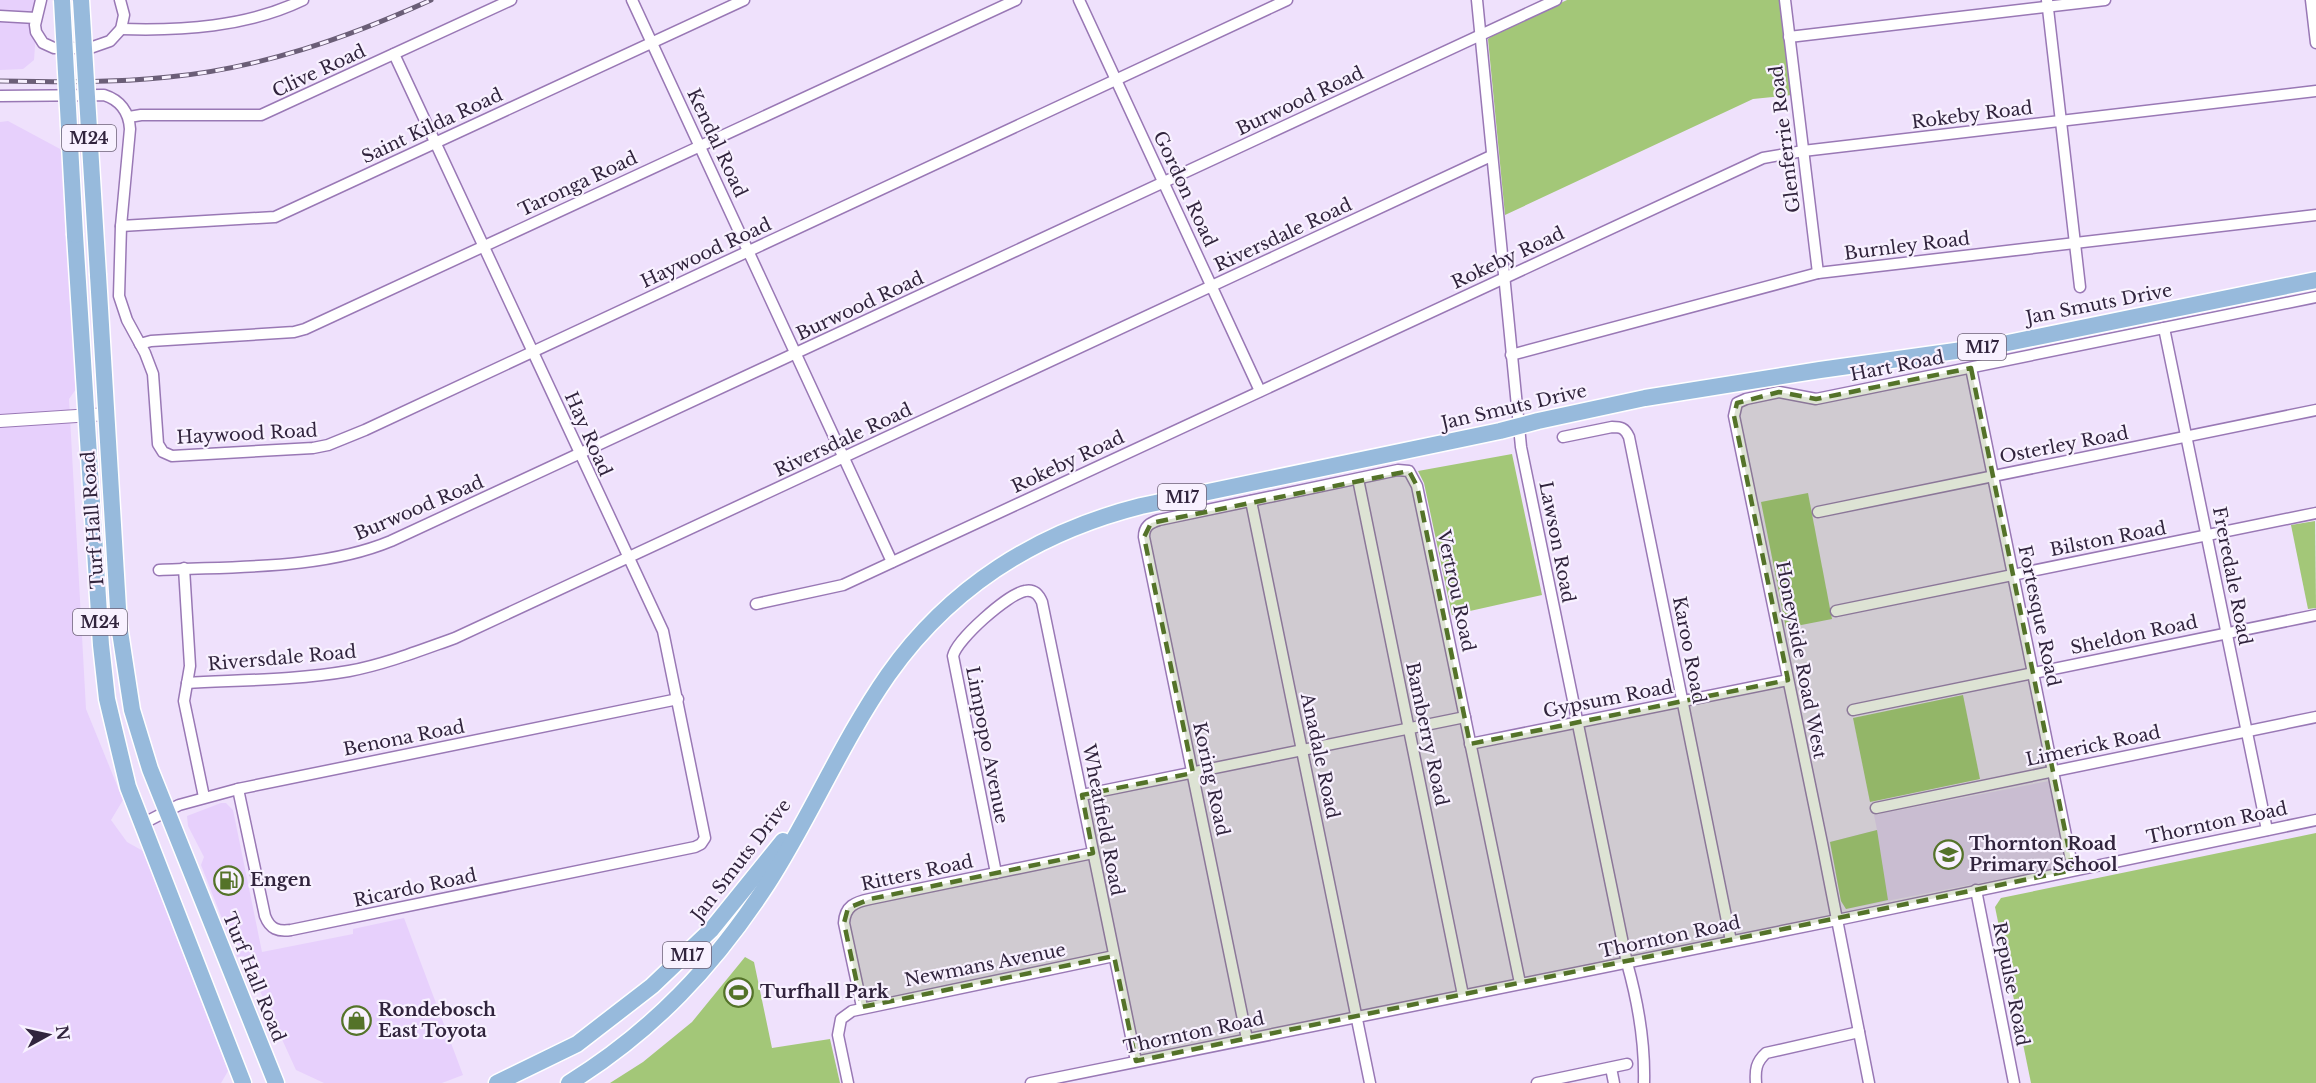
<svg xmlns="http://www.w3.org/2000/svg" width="2316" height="1083" font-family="'Libre Baskerville',serif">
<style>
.built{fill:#e7d0fc}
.green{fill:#a3c778}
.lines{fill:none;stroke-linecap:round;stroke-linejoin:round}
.minor-casing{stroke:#9978b5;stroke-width:13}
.tertiary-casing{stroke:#9978b5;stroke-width:14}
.primary-casing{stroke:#fff;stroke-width:19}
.minor{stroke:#fff;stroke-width:10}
.tertiary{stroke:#fff;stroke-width:12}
.primary{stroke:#97badc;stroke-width:16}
.rail-casing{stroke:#6b5e77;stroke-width:5}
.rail{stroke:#f8f1ff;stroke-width:3;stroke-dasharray:9;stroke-linecap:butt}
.primary-bridge-casing{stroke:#fff;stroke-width:19;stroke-linecap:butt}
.primary-bridge{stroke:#97badc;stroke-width:16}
.marked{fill:#547329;fill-opacity:0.2;stroke:#547329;stroke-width:4.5;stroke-dasharray:12 8;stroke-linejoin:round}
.labels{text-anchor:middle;stroke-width:4.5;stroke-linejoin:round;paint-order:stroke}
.shield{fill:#f8f1ff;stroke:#6d6277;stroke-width:1.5}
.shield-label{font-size:16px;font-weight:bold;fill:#31243d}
.street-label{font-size:18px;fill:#31243d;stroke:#f8f1ff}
.poi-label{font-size:18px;font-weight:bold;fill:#31243d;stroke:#f8f1ff;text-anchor:start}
</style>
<rect width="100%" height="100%" fill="#efe1fc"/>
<g class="built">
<path d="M0,0H41L36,32L34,60L23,69L0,70Z"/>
<path d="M8,121L62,150L76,389L69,399L86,709L123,800L111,820L127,842L143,851L228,1071L221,1083H0V122Z"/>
<path d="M2049,781L2066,866L1846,909L1841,901L1830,842L1877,830L1874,815Z"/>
<path d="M221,803H226L233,810L262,952L353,934V929L404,918L463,1075L442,1083H324L296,1070L244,956L237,957L201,865L204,857L188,826L187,816Z"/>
</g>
<g class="green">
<path d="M1567,0H1781L1792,95L1753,99L1505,215L1488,39L1493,35Z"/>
<path d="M1512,454L1542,595L1452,615L1424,483L1418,471Z"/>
<path d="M1808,493L1832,619L1786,628L1761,502Z"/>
<path d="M2315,521L2316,608L2308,609L2291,525Z"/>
<path d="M1963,695L1980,779L1870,802L1853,718Z"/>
<path d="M1877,830L1888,900L1846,909L1841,901L1830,842Z"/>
<path d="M2316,833V1083H2031L1995,907L2001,898Z"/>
<path d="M745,957L754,962L772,1048L830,1039L840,1083H610L643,1062L692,1022Z"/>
</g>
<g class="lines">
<defs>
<g id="minor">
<path d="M41,0L35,25L36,32L43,43L54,48H90L110,41L121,29L124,15L120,0"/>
<path d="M632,0L892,562"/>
<path d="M1079,0L1260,391"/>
<path d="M1477,0L1521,447L1627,963C1638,1002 1645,1042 1644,1083"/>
<path d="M1785,0L1818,273"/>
<path d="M2047,0L2080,287"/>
<path d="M2311,0L2316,43"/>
<path d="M0,16L36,18"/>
<path d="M121,29C181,31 247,27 303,0"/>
<path d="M1789,37L2105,0"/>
<path d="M0,96L104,95C120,100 129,112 130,129L121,226L119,296L127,320L145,353L153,374L158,444L163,452L172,456L313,448L328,445L365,430L1287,0"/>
<path d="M129,117L141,115H261L511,0"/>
<path d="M121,226L275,217L744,0"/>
<path d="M2164,328L2267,830"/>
<path d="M140,344L151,341L294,332L305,329L1016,0"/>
<path d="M1511,355L1818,273L2316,215"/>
<path d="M1971,368L2073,870"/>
<path d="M1563,437L1612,427C1621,427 1625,428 1629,437L1731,941"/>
<path d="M1358,479L1463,995"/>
<path d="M1251,501L1370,1083"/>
<path d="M1818,512L2316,410"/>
<path d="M184,568L190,666L184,701L204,797"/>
<path d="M159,570C235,566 321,570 391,541L1556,0"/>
<path d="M756,604L843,585L1763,158L1803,151L2316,91"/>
<path d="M1836,611L2316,513"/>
<path d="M187,683C241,680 297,680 349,671C386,664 421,650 455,638L1491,156"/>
<path d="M1853,710L2316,615"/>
<path d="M1470,744L1788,680"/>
<path d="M238,789L265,916C270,929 278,932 291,930L695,847L701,844L705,838L663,631L394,54"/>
<path d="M1082,795L1465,717"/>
<path d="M1876,808L2316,717"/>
<path d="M142,824L179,805L238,789L678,699"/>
<path d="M996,873L953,656C957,639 1008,594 1025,591C1034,589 1039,595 1042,602L1136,1061"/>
<path d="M1976,890L2014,1083"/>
<path d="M862,1007L844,923C845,906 855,902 870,899L1093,853"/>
<path d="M1247,1039L1144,537C1144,526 1150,523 1159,520L1398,470L1409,471L1417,486L1520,983"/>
<path d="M1611,1068L1614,1083"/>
<path d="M848,1083L838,1035L841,1019L852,1011L1114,956"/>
<path d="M1031,1083L1837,920L2316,820"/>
<path d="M1537,1083L1627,1064"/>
<path d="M1756,1083C1755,1070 1756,1062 1766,1053L1859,1032"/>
<path d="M1869,1083L1822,843L1734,416L1737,403L1746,399L1779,392L1816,399L2316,297"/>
</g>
<path id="tertiary" d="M0,421L107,414"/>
<g id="primary">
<path d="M75,235L101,645L107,699L128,787L243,1083"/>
<path d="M98,275L119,625L132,710L150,769L276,1083"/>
<path d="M497,1083L577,1044L652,986L711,930L783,841"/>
<path d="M569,1083C653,1031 714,966 768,883C811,816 842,741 888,675C950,587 1038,532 1141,506L1500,431L1538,421L1645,398L1820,370L1998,345L2316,280"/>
</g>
</defs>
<use href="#minor" class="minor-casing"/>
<use href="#tertiary" class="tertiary-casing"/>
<use href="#primary" class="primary-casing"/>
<use href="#minor" class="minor"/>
<use href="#tertiary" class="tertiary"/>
<use href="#primary" class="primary"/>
<defs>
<path id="rail" d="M0,81C56,82 113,83 169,77C261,68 347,38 431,0"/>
</defs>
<use href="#rail" class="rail-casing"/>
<use href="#rail" class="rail"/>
<defs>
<g id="primary-bridge">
<path d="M62,0L75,235"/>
<path d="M81,0L98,275"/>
</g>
</defs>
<use href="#primary-bridge" class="primary-bridge-casing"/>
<use href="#primary-bridge" class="primary-bridge"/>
</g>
<path class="marked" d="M1971,368L2073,870L1136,1061L1114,956L862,1007L844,923L848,908L870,899L1093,853L1082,795L1193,773L1144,537L1151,523L1409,471L1417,486L1470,744L1788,680L1734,416L1737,403L1779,392L1816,399Z"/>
<defs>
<symbol id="school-ring" viewBox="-11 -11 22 22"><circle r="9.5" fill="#f8f1ff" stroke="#547329" stroke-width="1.5"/><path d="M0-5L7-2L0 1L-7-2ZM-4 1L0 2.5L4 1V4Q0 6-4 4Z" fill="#547329"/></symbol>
<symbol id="fuel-ring" viewBox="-11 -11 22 22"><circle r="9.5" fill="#f8f1ff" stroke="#547329" stroke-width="1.5"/><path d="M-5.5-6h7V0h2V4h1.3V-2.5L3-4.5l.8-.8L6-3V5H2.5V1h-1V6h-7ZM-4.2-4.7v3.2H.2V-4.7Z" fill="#547329"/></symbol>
<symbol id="stadium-ring" viewBox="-11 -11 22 22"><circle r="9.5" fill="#f8f1ff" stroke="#547329" stroke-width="1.5"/><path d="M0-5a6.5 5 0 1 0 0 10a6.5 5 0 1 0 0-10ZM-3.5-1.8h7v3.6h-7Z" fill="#547329"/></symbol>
<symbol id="shop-ring" viewBox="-11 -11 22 22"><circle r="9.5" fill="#f8f1ff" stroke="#547329" stroke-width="1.5"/><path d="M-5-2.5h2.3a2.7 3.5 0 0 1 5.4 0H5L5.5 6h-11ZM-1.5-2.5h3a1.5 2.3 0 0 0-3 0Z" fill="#547329"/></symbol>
</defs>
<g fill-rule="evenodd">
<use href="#school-ring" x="1932" y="838" width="33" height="33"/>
<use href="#fuel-ring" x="212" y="864" width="33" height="33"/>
<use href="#stadium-ring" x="722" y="976" width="33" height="33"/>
<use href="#shop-ring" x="340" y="1004" width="33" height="33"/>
</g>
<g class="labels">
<g class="shield">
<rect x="62" y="125" width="54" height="26" rx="4.5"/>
<rect x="1958" y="334" width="48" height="26" rx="4.5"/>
<rect x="1158" y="484" width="48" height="26" rx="4.5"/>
<rect x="73" y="609" width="54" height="26" rx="4.5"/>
<rect x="663" y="942" width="48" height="26" rx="4.5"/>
</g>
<g class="shield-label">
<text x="89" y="144">M24</text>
<text x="1982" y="353">M17</text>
<text x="1182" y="503">M17</text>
<text x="100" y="628">M24</text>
<text x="687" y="961">M17</text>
</g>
<g class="street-label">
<text transform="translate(319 71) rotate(-25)" y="6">Clive Road</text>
<text transform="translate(1300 101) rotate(-25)" y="6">Burwood Road</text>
<text transform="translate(1972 115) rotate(-7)" y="6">Rokeby Road</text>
<text transform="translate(432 126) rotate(-25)" y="6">Saint Kilda Road</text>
<text transform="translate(1785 139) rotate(-97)" y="6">Glenferrie Road</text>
<text transform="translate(717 143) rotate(65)" y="6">Kendal Road</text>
<text transform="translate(578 184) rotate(-25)" y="6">Taronga Road</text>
<text transform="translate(1185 189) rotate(65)" y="6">Gordon Road</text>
<text transform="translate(1283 235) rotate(-25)" y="6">Riversdale Road</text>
<text transform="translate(1907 246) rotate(-7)" y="6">Burnley Road</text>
<text transform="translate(706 253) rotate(-25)" y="6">Haywood Road</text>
<text transform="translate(1508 258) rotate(-25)" y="6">Rokeby Road</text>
<text transform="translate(2099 304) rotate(-11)" y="6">Jan Smuts Drive</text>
<text transform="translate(860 306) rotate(-25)" y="6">Burwood Road</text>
<text transform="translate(1897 366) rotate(-11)" y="6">Hart Road</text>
<text transform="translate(1514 407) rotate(-13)" y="6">Jan Smuts Drive</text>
<text transform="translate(247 434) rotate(-3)" y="6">Haywood Road</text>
<text transform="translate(588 434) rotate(66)" y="6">Hay Road</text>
<text transform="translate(843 440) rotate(-25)" y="6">Riversdale Road</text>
<text transform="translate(2064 445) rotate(-11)" y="6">Osterley Road</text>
<text transform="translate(1068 462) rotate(-25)" y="6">Rokeby Road</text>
<text transform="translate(419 508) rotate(-23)" y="6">Burwood Road</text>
<text transform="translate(93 520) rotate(-94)" y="6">Turf Hall Road</text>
<text transform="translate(2108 539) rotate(-11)" y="6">Bilston Road</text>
<text transform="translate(1557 542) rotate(79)" y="6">Lawson Road</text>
<text transform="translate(2232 576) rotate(79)" y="6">Freredale Road</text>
<text transform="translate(1456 591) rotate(78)" y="6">Vertrou Road</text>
<text transform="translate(2039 616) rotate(78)" y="6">Fortesque Road</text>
<text transform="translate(2134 635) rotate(-12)" y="6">Sheldon Road</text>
<text transform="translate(1689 650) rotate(79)" y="6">Karoo Road</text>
<text transform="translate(282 658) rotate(-5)" y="6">Riversdale Road</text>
<text transform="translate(1801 660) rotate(79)" y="6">Honeyside Road West</text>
<text transform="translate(1608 699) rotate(-11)" y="6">Gypsum Road</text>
<text transform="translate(1427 734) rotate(78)" y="6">Bamberry Road</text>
<text transform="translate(404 738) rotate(-11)" y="6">Benona Road</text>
<text transform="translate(987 745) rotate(79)" y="6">Limpopo Avenue</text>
<text transform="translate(2093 746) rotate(-12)" y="6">Limerick Road</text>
<text transform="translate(1320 756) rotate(78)" y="6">Anadale Road</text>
<text transform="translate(1211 779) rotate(78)" y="6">Koring Road</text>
<text transform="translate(1103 820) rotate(79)" y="6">Wheatfield Road</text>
<text transform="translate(2217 823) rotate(-12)" y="6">Thornton Road</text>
<text transform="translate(741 860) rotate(-52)" y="6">Jan Smuts Drive</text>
<text transform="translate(917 873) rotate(-12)" y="6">Ritters Road</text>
<text transform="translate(415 888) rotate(-12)" y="6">Ricardo Road</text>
<text transform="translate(1670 937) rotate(-12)" y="6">Thornton Road</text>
<text transform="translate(985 965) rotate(-11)" y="6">Newmans Avenue</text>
<text transform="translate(254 977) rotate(68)" y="6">Turf Hall Road</text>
<text transform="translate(2011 984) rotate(79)" y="6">Repulse Road</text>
<text transform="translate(1194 1033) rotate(-12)" y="6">Thornton Road</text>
</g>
<g class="poi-label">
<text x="1969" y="850">Thornton Road<tspan x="1969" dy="21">Primary School</tspan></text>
<text x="250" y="886">Engen</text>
<text x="760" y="998">Turfhall Park</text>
<text x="378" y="1016">Rondebosch<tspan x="378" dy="21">East Toyota</tspan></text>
</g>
</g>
<g transform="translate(48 1035) rotate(82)" stroke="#f8f1ff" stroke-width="4.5" paint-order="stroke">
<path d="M0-4.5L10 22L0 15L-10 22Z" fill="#31243d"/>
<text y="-9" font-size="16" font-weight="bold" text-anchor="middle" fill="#31243d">N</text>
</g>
</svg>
